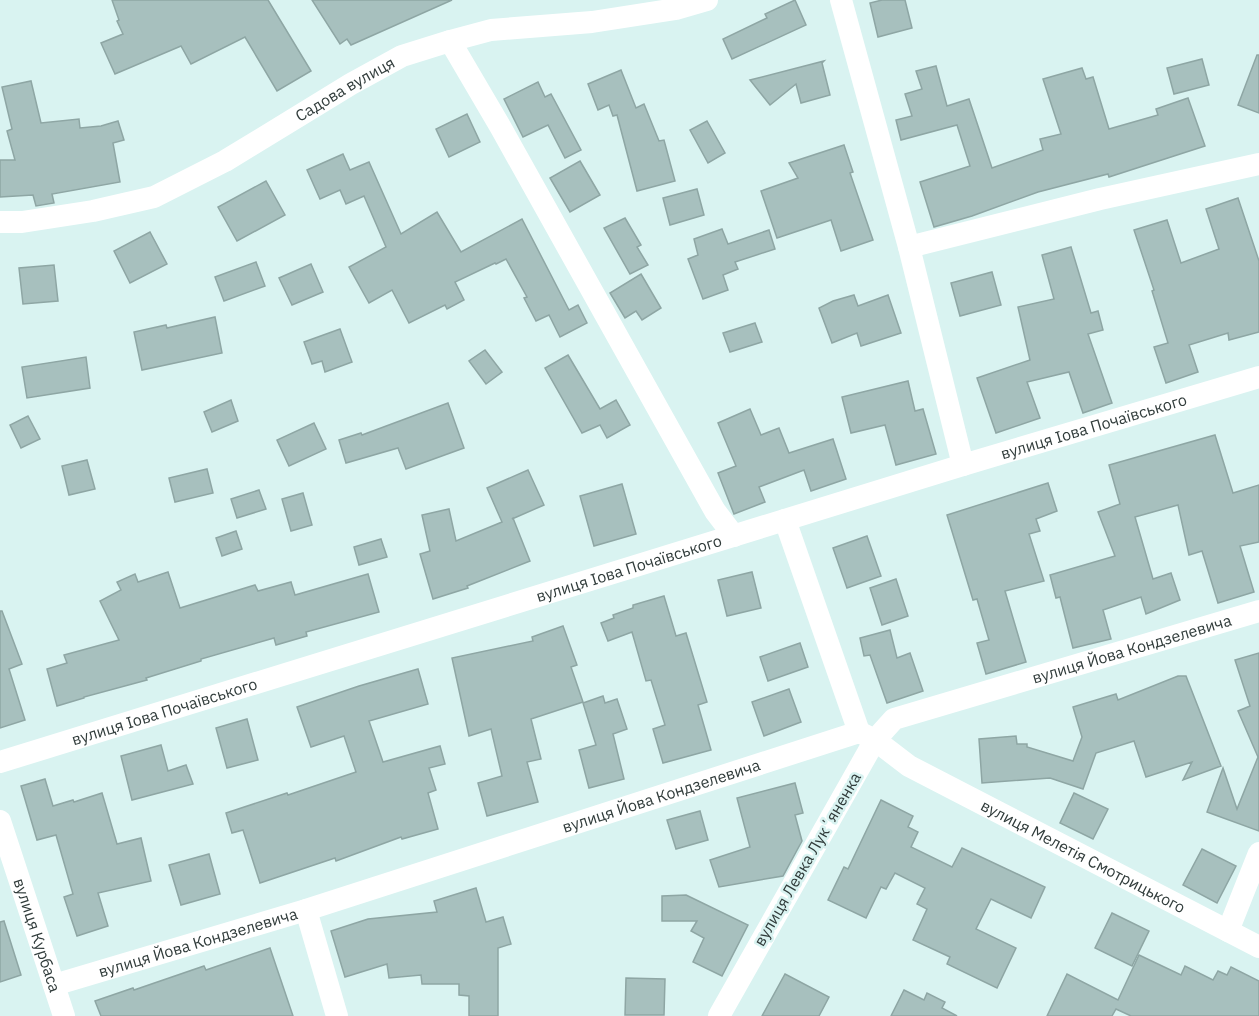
<svg xmlns="http://www.w3.org/2000/svg" width="1259" height="1016" font-family="'IBM Plex Sans',sans-serif">
<style>
.building{fill:#a7c0be;stroke:#8ea6a4;stroke-width:1.5}
.lines{fill:none;stroke-linecap:round;stroke-linejoin:round}
.minor{stroke:#fff;stroke-width:22}
.labels{text-anchor:middle;stroke-width:5;stroke-linejoin:round;paint-order:stroke}
.street-label{font-size:16px;fill:#313c3b;stroke:#d9f3f1}
</style>
<rect width="100%" height="100%" fill="#d9f3f1"/>
<g class="building">
<path d="M112,0H268L311,71L277,91L245,37L191,64L181,46L115,74L101,43L123,34L117,21L119,20Z"/>
<path d="M312,0H452L351,45L347,39L340,44Z"/>
<path d="M795,0L806,25L732,59L723,39L767,18L765,14Z"/>
<path d="M882,0H905L912,28L878,37L870,3Z"/>
<path d="M1257,55H1259V113L1238,105Z"/>
<path d="M1202,59L1209,85L1174,94L1167,68Z"/>
<path d="M824,61L822,63L830,95L801,103L796,84L770,105L750,80Z"/>
<path d="M936,66L947,106L969,99L992,168L1043,150L1040,139L1061,134L1043,79L1082,68L1086,79L1093,77L1109,129L1158,115L1156,109L1188,98L1205,146L1109,177L1108,174L1038,192L972,216L934,227L920,182L970,166L957,125L901,140L896,120L912,116L905,94L922,89L916,71Z"/>
<path d="M621,70L636,108L644,104L659,141L664,140L675,181L637,191L617,115L613,116L609,105L598,110L588,84Z"/>
<path d="M31,81L41,123L79,119L80,128L101,126L118,121L124,140L113,143L120,182L52,194L54,203L36,206L33,195L0,197V160H15L7,131L12,129L2,87Z"/>
<path d="M538,82L545,97L551,94L581,150L565,158L548,125L523,137L504,99Z"/>
<path d="M467,114L480,142L449,157L436,129Z"/>
<path d="M707,121L725,153L708,163L690,130Z"/>
<path d="M844,145L853,172L850,173L873,240L841,251L831,220L777,238L761,191L798,178L789,163Z"/>
<path d="M343,154L350,170L369,162L401,234L437,212L461,252L522,219L569,310L578,305L587,323L560,337L549,315L536,321L524,298L527,297L506,259L496,264L495,263L455,282L464,300L447,309L445,305L409,323L392,290L369,303L349,267L386,247L364,196L346,204L340,190L320,199L307,170Z"/>
<path d="M580,161L600,195L570,212L550,178Z"/>
<path d="M266,181L285,215L237,241L218,207Z"/>
<path d="M697,189L704,215L670,225L663,198Z"/>
<path d="M1238,198L1259,261V332L1229,340L1228,333L1189,345L1198,372L1166,383L1154,347L1168,343L1152,291L1154,290L1134,230L1167,220L1181,263L1219,249L1206,209Z"/>
<path d="M625,218L641,245L637,247L648,265L630,274L604,228Z"/>
<path d="M722,229L728,244L769,230L775,249L735,262L738,269L723,275L728,290L703,299L688,259L698,255L694,239Z"/>
<path d="M150,232L167,264L130,283L114,251Z"/>
<path d="M1071,247L1091,313L1098,311L1103,330L1088,334L1112,403L1083,413L1069,372L1027,382L1040,418L996,433L977,378L1030,360L1018,307L1054,299L1042,255Z"/>
<path d="M256,262L265,286L224,301L215,277Z"/>
<path d="M311,264L323,292L292,305L279,278Z"/>
<path d="M54,265L58,301L23,304L19,268Z"/>
<path d="M992,272L1001,305L960,316L951,283Z"/>
<path d="M641,274L661,308L642,320L636,311L625,318L610,293Z"/>
<path d="M854,295L858,306L888,295L901,333L861,346L857,333L832,343L819,308L833,301Z"/>
<path d="M215,317L222,353L142,370L134,332L166,325L167,328Z"/>
<path d="M755,323L762,342L730,352L723,333Z"/>
<path d="M340,329L352,362L325,372L322,361L312,364L304,342Z"/>
<path d="M485,350L502,372L486,384L469,361Z"/>
<path d="M568,355L600,409L616,400L630,425L607,438L600,425L582,433L545,368Z"/>
<path d="M86,357L90,388L27,398L22,367Z"/>
<path d="M908,381L915,411L923,409L936,454L896,465L885,425L851,433L842,397Z"/>
<path d="M231,400L238,421L212,432L204,412Z"/>
<path d="M448,403L464,448L406,469L398,448L346,463L339,440L361,433L362,435Z"/>
<path d="M750,409L761,435L779,428L789,453L833,439L846,479L811,491L804,470L759,487L765,502L734,514L718,473L736,466L718,423Z"/>
<path d="M28,416L40,439L21,448L10,425Z"/>
<path d="M314,423L326,449L289,466L277,440Z"/>
<path d="M1215,435L1233,493L1259,485V542L1240,546L1254,592L1218,603L1202,551L1189,555L1178,505L1135,517L1153,579L1171,573L1180,600L1146,614L1141,597L1103,610L1111,639L1073,648L1060,597L1056,598L1050,575L1115,556L1098,512L1120,504L1109,465Z"/>
<path d="M87,460L95,489L69,495L62,466Z"/>
<path d="M207,469L213,493L175,502L169,478Z"/>
<path d="M528,470L544,505L512,519L513,518L530,561L467,586L468,588L433,599L420,554L430,551L422,515L449,509L456,541L502,522L487,488Z"/>
<path d="M1048,483L1057,511L1036,519L1040,531L1029,534L1044,581L1005,591L1026,662L986,674L977,643L989,640L977,599L973,600L947,515Z"/>
<path d="M622,484L636,534L594,546L580,496Z"/>
<path d="M259,490L266,509L237,518L231,499Z"/>
<path d="M303,493L312,525L291,531L282,499Z"/>
<path d="M236,531L242,549L222,556L216,538Z"/>
<path d="M867,536L881,576L847,588L833,548Z"/>
<path d="M381,539L387,557L359,565L354,547Z"/>
<path d="M168,572L180,608L255,585L258,591L291,582L295,595L368,574L379,612L306,632L307,636L276,645L274,638L201,659V661L146,678L147,680L84,697V698L57,706L47,669L67,663L64,655L119,640L100,601L121,590L117,582L135,574L138,582Z"/>
<path d="M752,572L761,608L727,616L718,580Z"/>
<path d="M896,579L908,616L882,625L870,588Z"/>
<path d="M664,596L676,636L686,633L707,702L698,705L711,750L663,763L653,729L665,725L651,680L646,681L632,632L608,641L601,623L614,618L613,615L633,608V605Z"/>
<path d="M0,611H2L22,664L9,669L25,720L0,728Z"/>
<path d="M563,626L577,665L571,667L583,702L531,719L541,759L527,762L538,802L487,816L478,783L502,776L491,729L469,736L452,658L533,641L532,637Z"/>
<path d="M890,630L897,658L910,653L923,691L887,703L870,655L864,656L860,638Z"/>
<path d="M800,643L808,667L768,681L760,657Z"/>
<path d="M1259,653V831L1207,812L1223,768L1237,809L1258,757L1238,711L1250,706L1235,660Z"/>
<path d="M418,669L428,704L369,721L383,762L440,746L445,764L429,768L436,790L428,793L438,829L402,839L401,837L336,861L335,858L260,883L243,830L232,833L226,813L287,793L288,795L356,772L344,736L311,747L297,707L359,686Z"/>
<path d="M1178,676H1186L1221,766L1183,780L1192,762L1146,777L1134,741L1096,753L1083,789L1050,778L982,783L979,739L1016,736L1017,744H1027V747L1073,761L1082,737L1073,707L1116,694L1118,700Z"/>
<path d="M789,689L801,722L764,736L752,702Z"/>
<path d="M603,696L605,703L617,699L627,729L613,734L624,779L589,788L579,750L596,745L583,703Z"/>
<path d="M247,719L258,760L227,768L216,728Z"/>
<path d="M161,745L168,771L186,765L193,784L132,800L121,756Z"/>
<path d="M45,779L53,806L73,800L74,802L102,793L117,844L141,838L151,881L98,893L108,926L77,936L64,897L73,894L56,835L37,840L21,786Z"/>
<path d="M795,783L803,813L795,815L802,841L783,876L719,887L710,860L750,847L737,798Z"/>
<path d="M1074,793L1108,809L1093,839L1060,823Z"/>
<path d="M881,800L913,816L908,827L918,832L911,847L952,867L962,848L1045,887L1031,918L991,899L976,929L1016,948L997,988L947,964L950,957L913,940L927,909L917,904L925,888L895,873L886,889L881,887L866,918L828,900L844,867L848,869Z"/>
<path d="M700,811L708,840L676,849L667,820Z"/>
<path d="M1202,849L1236,866L1217,903L1183,885Z"/>
<path d="M209,854L220,894L181,905L169,865Z"/>
<path d="M476,888L486,922L503,917L511,944L498,948V1016H469V996L459,995V984H422L421,975L389,978L387,964L345,977L331,931L368,919L437,912L434,901Z"/>
<path d="M686,895L748,925L722,976L693,962L704,938L691,931L697,921H662V896Z"/>
<path d="M1112,913L1149,931L1132,966L1095,948Z"/>
<path d="M4,921L21,975L0,982V922Z"/>
<path d="M270,948L293,1016H101L95,1001L133,988L134,990L204,966L206,970Z"/>
<path d="M1139,955L1181,975L1185,966L1213,980L1218,971L1227,975L1231,967L1259,981V1016H1131L1116,1009L1112,1016H1047L1067,974L1118,1000Z"/>
<path d="M785,974L829,997L819,1016H762Z"/>
<path d="M626,978L665,979L664,1015H625Z"/>
<path d="M904,990L924,1000L927,993L945,1002L942,1008L957,1016H891Z"/>
</g>
<g class="lines">
<g class="minor">
<path d="M841,0L909,247L963,465"/>
<path d="M450,41L501,128L715,511L734,536"/>
<path id="s1" d="M0,222H22L93,211L154,197L225,161L351,84L402,56L450,41L491,30L592,22L676,9L707,0"/>
<path d="M909,247L1100,199L1259,164"/>
<path d="M785,520L859,732"/>
<path id="s2" d="M0,762L963,465L1259,377"/>
<path id="s3" d="M0,821L64,1016"/>
<path d="M306,910L337,1016"/>
<path d="M1228,931L1259,853"/>
<path id="s4" d="M54,985L306,910L859,732L875,740L894,719L1259,611"/>
<path id="s5" d="M719,1016L875,740L909,766L1259,947"/>
</g>
</g>
<g class="labels">
<g class="street-label">
<text dy="6" stroke="none"><textPath href="#s1" startOffset="376">Садова вулиця</textPath></text>
<text dy="6" stroke="none"><textPath href="#s2" startOffset="1144">вулиця Іова Почаївського</textPath></text>
<text dy="6" stroke="none"><textPath href="#s2" startOffset="658">вулиця Іова Почаївського</textPath></text>
<text dy="6" stroke="none"><textPath href="#s4" startOffset="1138">вулиця Йова Кондзелевича</textPath></text>
<text dy="6" stroke="none"><textPath href="#s2" startOffset="172">вулиця Іова Почаївського</textPath></text>
<text dy="6" stroke="none"><textPath href="#s4" startOffset="636">вулиця Йова Кондзелевича</textPath></text>
<text dy="6" stroke="none"><textPath href="#s5" startOffset="556">вулиця Мелетія Смотрицького</textPath></text>
<text transform="translate(807 859) rotate(-60)" y="6">вулиця Левка Лукʼяненка</text>
<text dy="6" stroke="none"><textPath href="#s3" startOffset="120">вулиця Курбаса</textPath></text>
<text dy="6" stroke="none"><textPath href="#s4" startOffset="150">вулиця Йова Кондзелевича</textPath></text>
</g>
</g>
</svg>
